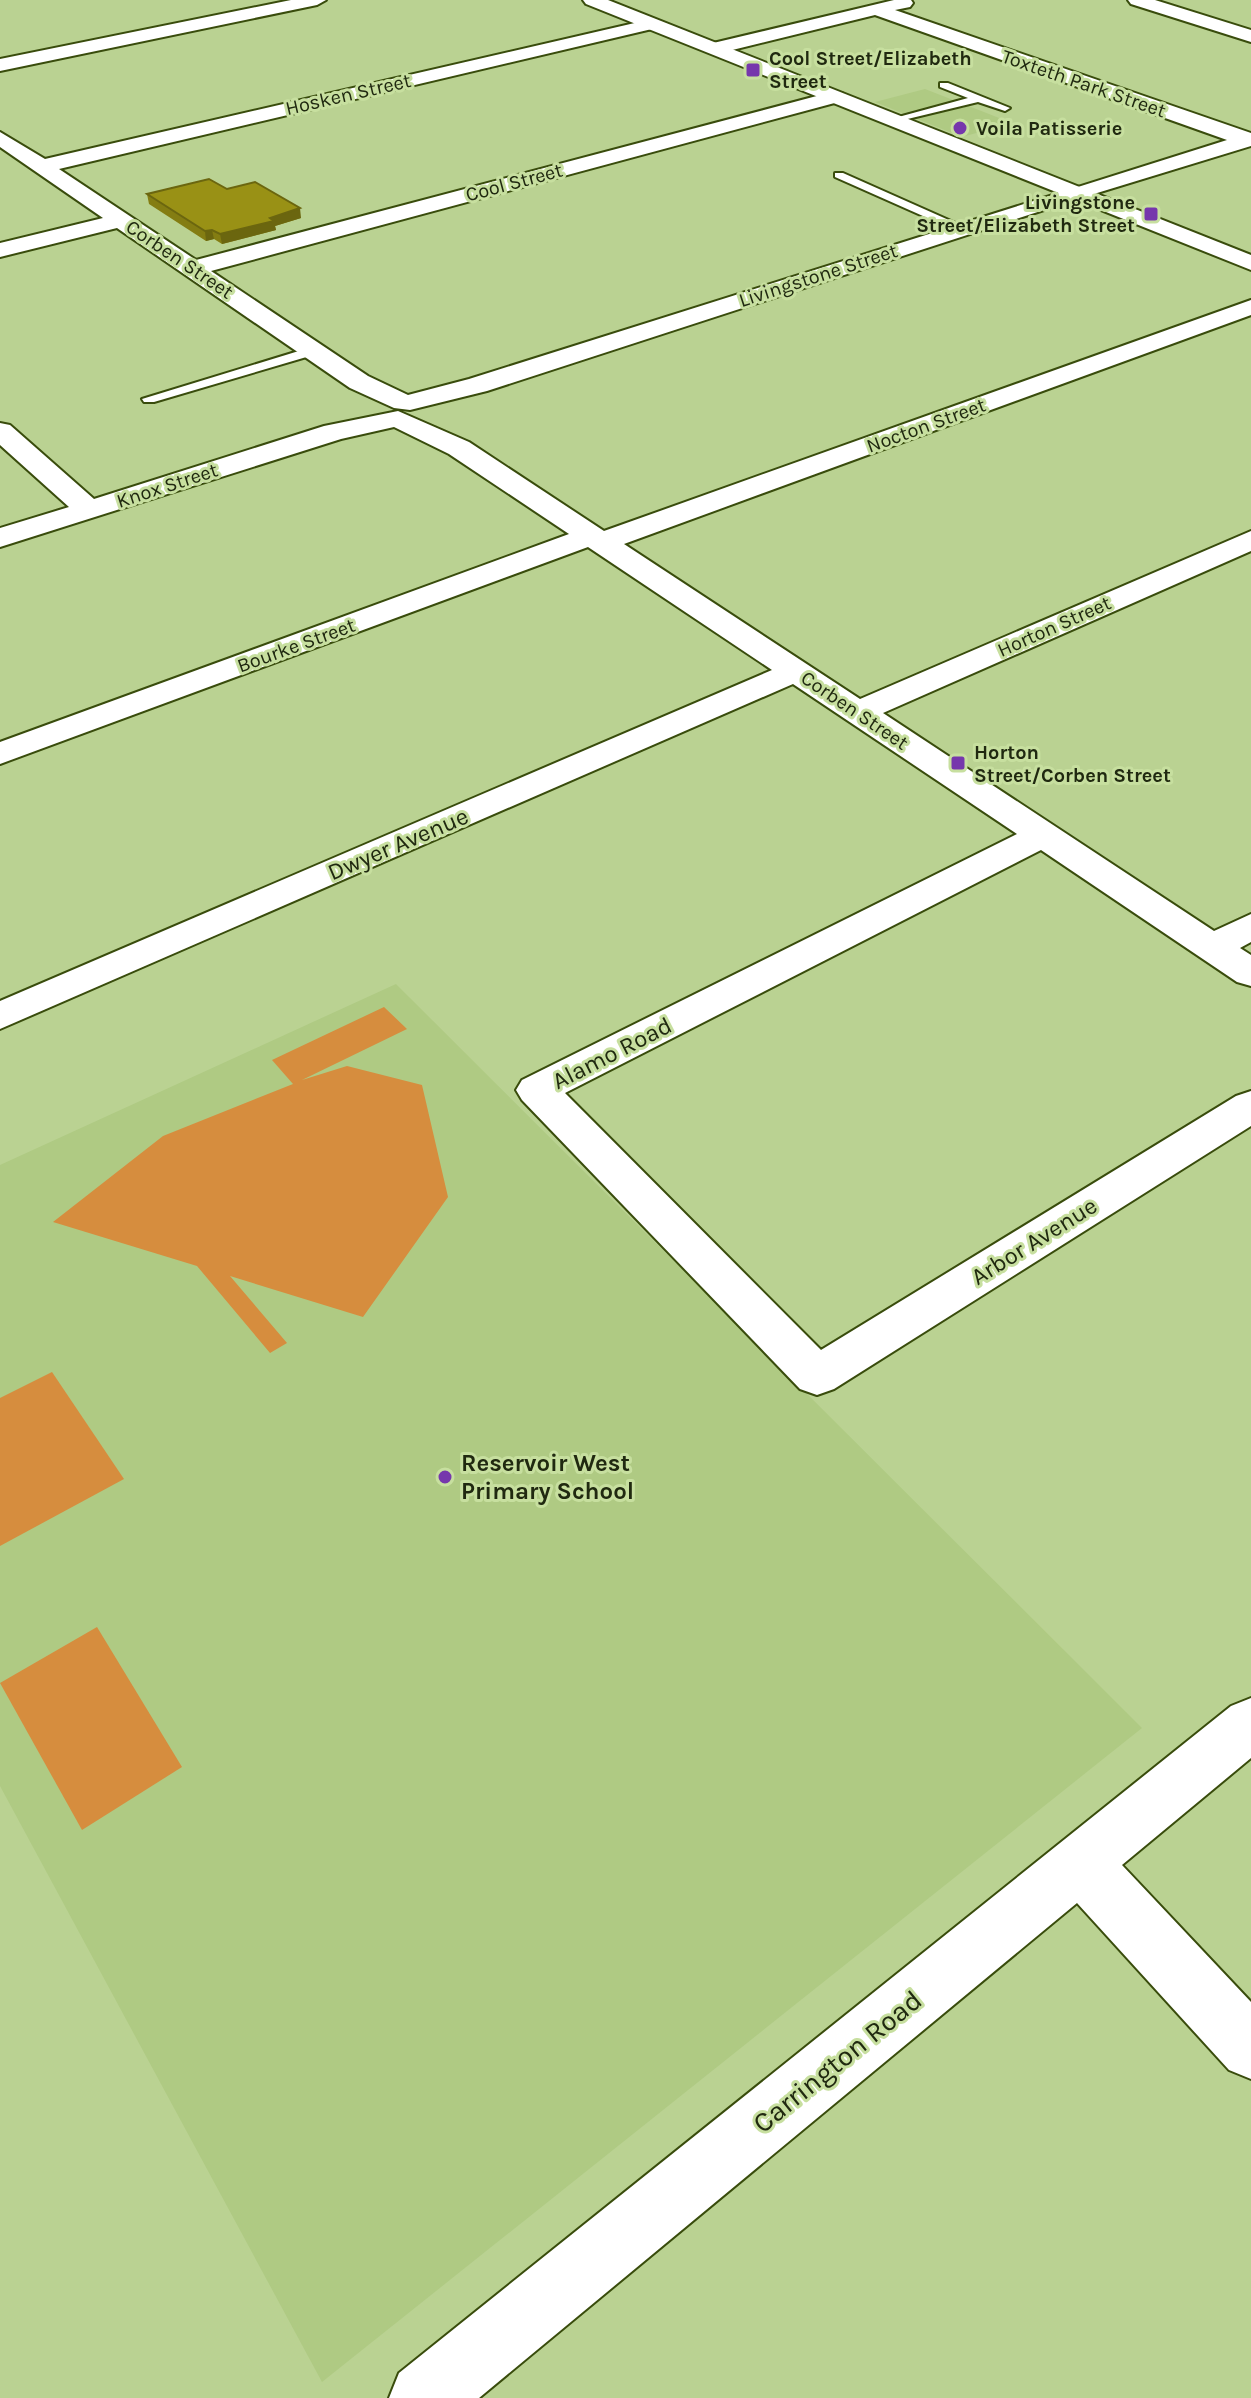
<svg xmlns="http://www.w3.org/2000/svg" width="1251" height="2398" font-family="Karla,sans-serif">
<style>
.built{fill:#afca83}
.green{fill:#d68d3e}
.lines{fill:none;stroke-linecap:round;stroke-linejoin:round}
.service-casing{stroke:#394c0c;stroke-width:4}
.minor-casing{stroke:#394c0c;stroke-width:4}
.tertiary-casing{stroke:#394c0c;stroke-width:4}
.service{fill:#fff;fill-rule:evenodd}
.minor{fill:#fff;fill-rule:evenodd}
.tertiary{fill:#fff;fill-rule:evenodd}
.wall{fill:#847d12}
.shaded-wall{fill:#6b660f}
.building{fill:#999115;stroke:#6b660f;stroke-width:2}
.poi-dot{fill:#7637ac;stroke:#c7df9f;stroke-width:3}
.labels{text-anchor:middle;stroke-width:6;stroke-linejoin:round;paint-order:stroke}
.far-poi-label{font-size:20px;font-weight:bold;fill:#202910;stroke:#c7df9f;text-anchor:start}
.far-street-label{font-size:20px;fill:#202910;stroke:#c7df9f}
.street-label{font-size:24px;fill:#202910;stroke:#c7df9f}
.poi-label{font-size:24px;font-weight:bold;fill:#202910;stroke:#c7df9f;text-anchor:start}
.near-street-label{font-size:28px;fill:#202910;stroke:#c7df9f}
</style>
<rect width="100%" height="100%" fill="#bad292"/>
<g class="built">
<path d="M925,89L1012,123L962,137L875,102Z"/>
<path d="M396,984L1142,1728L322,2382L0,1786V1165Z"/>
</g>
<g class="green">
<path d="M384,1007L407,1029L302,1080L347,1066L422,1085L448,1197L363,1317L230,1276L287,1343L270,1353L197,1266L53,1222L163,1136L293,1084L272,1060Z"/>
<path d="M52,1372L124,1479L0,1546V1398Z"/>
<path d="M97,1627L182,1767L82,1830L0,1683Z"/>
</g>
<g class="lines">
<defs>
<g id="service">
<path d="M940,83H948L1010,108L1005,111L978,102L891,123V119L968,98L940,87Z"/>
<path d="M835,173H843L969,229L959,232L835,177Z"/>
<path d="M315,346L322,350L320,353L154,402H144L142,399Z"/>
</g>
<g id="minor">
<path d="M291,0H326L317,5L0,71V59Z"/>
<path d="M894,0H911L913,3L910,7L895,10L1251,133V146L1084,197L487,391L410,410L394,408L350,388L117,228L0,257V243L103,218L0,147V132L45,159L652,19L661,24L652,29L59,169L196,260L828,93H842L845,97L842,101L211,271L368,376L408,395L469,379L1227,140L875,15L716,54L707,48L709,44Z"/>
<path d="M1128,0H1155L1251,30V42L1131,4Z"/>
<path d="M1251,300V315L624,544L860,699L1251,531V551L883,713L1214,931L1251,914V942L1240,948L1251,955V986L1237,982L1041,850L565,1093L821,1350L1236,1096L1251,1091V1126L834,1389L817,1395L800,1389L522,1100L516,1090L522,1080L1017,834L793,684L0,1029V1001L772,670L588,547L0,764V742L569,534L449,454L394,427L341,439L0,547V528L69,507L0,445V423L10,425L94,499L324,426L398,411L469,442L604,531Z"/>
<path d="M1251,1698V1758L1122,1865L1251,2002V2079L1229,2070L1077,1903L479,2398H389L399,2373L1231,1706Z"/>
</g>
<path id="tertiary" d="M583,0H608L1251,255V270L586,4Z"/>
</defs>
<use href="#service" class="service-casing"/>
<use href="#minor" class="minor-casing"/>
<use href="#tertiary" class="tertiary-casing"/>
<use href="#service" class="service"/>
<use href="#minor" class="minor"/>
<use href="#tertiary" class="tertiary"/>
</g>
<path class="wall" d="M227,189L301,218L275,226L276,230L222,244L214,239L206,241L149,204L147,194Z"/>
<g class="shaded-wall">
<path d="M300,208L301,218L275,226L276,230L222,244L220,234Z"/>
<path d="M212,230L214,239L206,241L205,231Z"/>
</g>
<path class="building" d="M209,179L227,189L255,182L300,208L270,218L274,221L220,234L212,230L205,231L147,194Z"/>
<g class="poi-dot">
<rect x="745" y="62" width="16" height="16" rx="4"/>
<circle cx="960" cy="128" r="8"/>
<rect x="1143" y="206" width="16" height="16" rx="4"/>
<rect x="950" y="755" width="16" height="16" rx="4"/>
<circle cx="445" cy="1477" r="8"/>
</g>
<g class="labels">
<g class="far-poi-label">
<text x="769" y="65">Cool Street/Elizabeth<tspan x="769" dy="23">Street</tspan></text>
<text x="976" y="135">Voila Patisserie</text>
<text x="1135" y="209" text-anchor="end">Livingstone<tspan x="1135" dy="23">Street/Elizabeth Street</tspan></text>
<text x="974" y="759">Horton<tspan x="974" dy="23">Street/Corben Street</tspan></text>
</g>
<g class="far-street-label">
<text transform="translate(1084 83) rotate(19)" y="7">Toxteth Park Street</text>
<text transform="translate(348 94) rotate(-13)" y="7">Hosken Street</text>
<text transform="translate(514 182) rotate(-15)" y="7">Cool Street</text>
<text transform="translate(180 259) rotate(34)" y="7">Corben Street</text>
<text transform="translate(818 275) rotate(-18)" y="7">Livingstone Street</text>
<text transform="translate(926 425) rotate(-20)" y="7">Nocton Street</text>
<text transform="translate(167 485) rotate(-18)" y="7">Knox Street</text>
<text transform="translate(1054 626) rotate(-24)" y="7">Horton Street</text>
<text transform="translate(296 645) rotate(-20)" y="7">Bourke Street</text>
<text transform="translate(855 710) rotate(34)" y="7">Corben Street</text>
</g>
<g class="street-label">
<text transform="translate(398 844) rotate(-23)" y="8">Dwyer Avenue</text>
<text transform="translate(612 1053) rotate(-27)" y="8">Alamo Road</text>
<text transform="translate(1034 1241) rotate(-32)" y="8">Arbor Avenue</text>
</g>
<g class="poi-label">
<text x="461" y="1471">Reservoir West<tspan x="461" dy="28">Primary School</tspan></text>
</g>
<g class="near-street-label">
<text transform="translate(837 2061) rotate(-39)" y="10">Carrington Road</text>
</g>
</g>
</svg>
